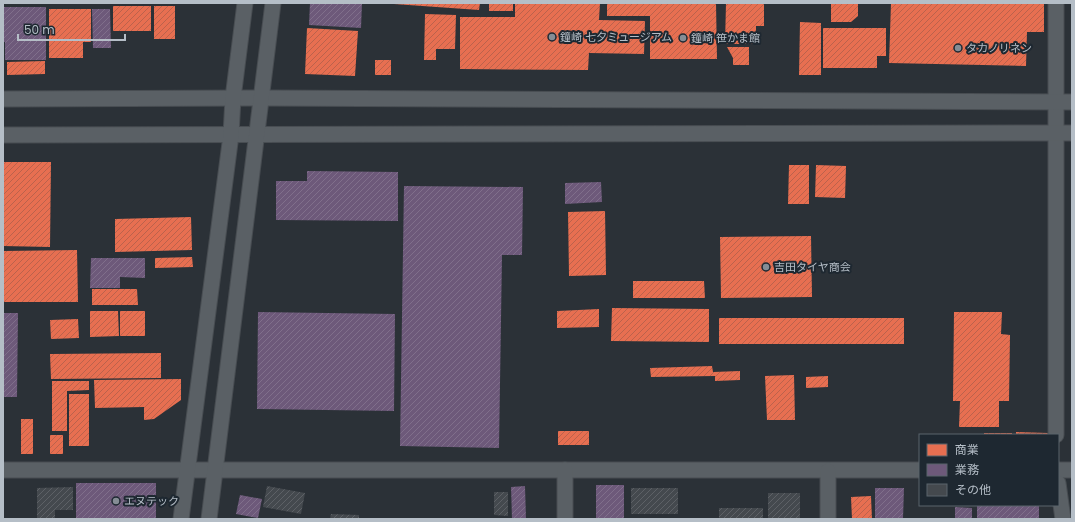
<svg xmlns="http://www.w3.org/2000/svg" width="1075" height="522" font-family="Poppins,'Noto Sans JP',sans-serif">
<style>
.shops{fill:url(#shops-hatch)}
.offices{fill:url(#offices-hatch)}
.building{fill:url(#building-hatch)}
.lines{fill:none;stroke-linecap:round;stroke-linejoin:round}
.minor-casing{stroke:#484d52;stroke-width:17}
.minor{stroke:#5a6065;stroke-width:15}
.poi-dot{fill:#858d95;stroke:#1e2831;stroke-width:1.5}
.labels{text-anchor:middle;stroke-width:4;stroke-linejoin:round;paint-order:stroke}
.poi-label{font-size:11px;fill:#b5bec7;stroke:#1e2831;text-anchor:start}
</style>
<defs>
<pattern id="shops-hatch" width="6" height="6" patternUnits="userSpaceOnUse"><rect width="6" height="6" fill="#e76f51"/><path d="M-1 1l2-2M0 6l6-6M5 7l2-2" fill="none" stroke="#bb624c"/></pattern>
<pattern id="offices-hatch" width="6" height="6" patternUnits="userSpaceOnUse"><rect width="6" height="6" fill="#6d597a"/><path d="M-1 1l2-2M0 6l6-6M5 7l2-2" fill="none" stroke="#806f8b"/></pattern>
<pattern id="building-hatch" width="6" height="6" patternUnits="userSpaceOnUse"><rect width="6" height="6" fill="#44494e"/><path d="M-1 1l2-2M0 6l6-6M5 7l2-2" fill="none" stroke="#5d6166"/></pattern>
</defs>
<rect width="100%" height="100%" fill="#2b3137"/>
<g class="shops">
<path d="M395,3H480L479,10L394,4Z"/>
<rect x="489" y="3" width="24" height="8"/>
<path d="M515,3H600L599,20L645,21L644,54L589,53L588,70L460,69V17H515Z"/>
<path d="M607,3H716L717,59H650V16H607Z"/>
<path d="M726,3H764V26H756V44H725Z"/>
<path d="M831,3H858V16L851,22H831Z"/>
<path d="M891,3H1044V32H1027L1026,66L889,63Z"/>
<rect x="113" y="6" width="38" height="25"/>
<rect x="154" y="6" width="21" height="33"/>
<path d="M49,9H91V42H83V58H49Z"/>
<path d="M425,14L456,15L455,49H436V60H424Z"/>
<path d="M800,22L821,23V75H799Z"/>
<path d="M307,28L358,31L355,76L305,74Z"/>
<path d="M823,28H886V56H877V68H823Z"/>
<path d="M727,47H749V65H733V58Z"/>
<rect x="375" y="60" width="16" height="15"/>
<path d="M45,61V74L7,75V62Z"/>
<path d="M3,162H51L50,247L3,246Z"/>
<path d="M789,165H809V204H788Z"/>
<path d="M816,165L846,166L845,198L815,197Z"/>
<path d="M605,211L606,275L569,276L568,212Z"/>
<path d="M191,217L192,250L115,252V219Z"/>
<path d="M811,236L812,297L721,298L720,237Z"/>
<path d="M77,250L78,302H3V251Z"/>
<path d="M192,257L193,267L155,268V258Z"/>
<path d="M633,281H704L705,298H633Z"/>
<path d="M92,289H137L138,305H92Z"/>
<path d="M612,308L709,309V342L611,341Z"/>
<path d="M599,309V327L557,328V311Z"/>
<path d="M90,311H118L119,336L90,337Z"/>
<rect x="120" y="311" width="25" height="25"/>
<path d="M954,312H1002L1001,334L1010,335L1009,401H999V427H959L960,401H953Z"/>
<rect x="719" y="318" width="185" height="26"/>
<path d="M78,319L79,338L51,339L50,320Z"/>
<path d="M161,353V378L51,379L50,354Z"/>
<path d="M712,366L713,372L740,371V380L715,381V376L651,377L650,368Z"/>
<path d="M794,375L795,420H767L765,376Z"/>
<path d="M828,376V387L806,388V377Z"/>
<path d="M181,379V400L154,419L144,420V407L95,408L94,380Z"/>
<path d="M52,381H89V390L67,391V431H52Z"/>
<rect x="69" y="394" width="20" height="52"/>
<rect x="21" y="419" width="12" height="35"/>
<rect x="558" y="431" width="31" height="14"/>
<path d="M1016,432L1048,433L1047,435H1016Z"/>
<rect x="984" y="433" width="28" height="2"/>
<rect x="50" y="435" width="13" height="19"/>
<path d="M871,496L872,519H852L851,497Z"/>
</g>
<g class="offices">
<path d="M310,3H362L361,28L309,25Z"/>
<path d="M3,7H46V60H5V42H3Z"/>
<path d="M92,9H110L111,48H93Z"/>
<path d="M307,171L398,172V221L276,220V181H307Z"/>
<path d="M601,182L602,202L565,204V183Z"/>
<path d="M404,186L523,187L522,255H502L499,448L400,446Z"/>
<path d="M91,258H145V278L120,277V288H90Z"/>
<path d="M258,312L395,314L394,411L257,409Z"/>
<path d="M3,313H18L17,397H3Z"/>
<rect x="76" y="483" width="80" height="36"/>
<rect x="596" y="485" width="28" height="34"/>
<path d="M525,486L526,519H512L511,487Z"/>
<path d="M875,488H904L903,519H875Z"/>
<path d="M240,495L262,499L258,518L236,514Z"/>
<rect x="977" y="505" width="62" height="14"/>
<path d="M955,507L972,508V519H955Z"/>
</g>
<g class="building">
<path d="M267,486L305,493L301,514L263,507Z"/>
<path d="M73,487V510H55V519H37V488Z"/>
<rect x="631" y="488" width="47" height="26"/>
<path d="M494,492H508V516L494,515Z"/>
<rect x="768" y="493" width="32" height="26"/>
<rect x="719" y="508" width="44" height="11"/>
<path d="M331,514L359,515V519H330Z"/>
</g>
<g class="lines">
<defs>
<g id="minor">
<path d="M1056,3V435"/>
<path d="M3,99L261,98L1072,102"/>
<path d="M3,135L1072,133"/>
<path d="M3,470H920"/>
<path d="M1058,470H1072"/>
<path d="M828,471V519"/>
<path d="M1058,483L1063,519"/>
<path d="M181,519L231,135L233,98L245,3"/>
<path d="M209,519L273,3"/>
<path d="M565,519V470"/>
</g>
</defs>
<use href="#minor" class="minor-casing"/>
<use href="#minor" class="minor"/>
</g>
<g class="poi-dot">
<circle cx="552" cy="37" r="4"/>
<circle cx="683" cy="38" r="4"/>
<circle cx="958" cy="48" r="4"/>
<circle cx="766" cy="267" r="4"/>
<circle cx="116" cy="501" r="4"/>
</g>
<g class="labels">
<g class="poi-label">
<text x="560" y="41">鐘崎 七夕ミュージアム</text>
<text x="691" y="42">鐘崎 笹かま館</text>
<text x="966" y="52">タカノリネン</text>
<text x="774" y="271">吉田タイヤ商会</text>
<text x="124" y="505">エヌテック</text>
</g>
</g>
<rect width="1075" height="522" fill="none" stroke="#b5bec7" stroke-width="8"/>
<rect x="919" y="434" width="140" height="72" fill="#1e2831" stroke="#5a646d"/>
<rect x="927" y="444" width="20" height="12" fill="#e76f51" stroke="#5a646d"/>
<text x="955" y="454" font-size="12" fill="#b5bec7">商業</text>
<rect x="927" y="464" width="20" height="12" fill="#6d597a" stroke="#5a646d"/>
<text x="955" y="474" font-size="12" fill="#b5bec7">業務</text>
<rect x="927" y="484" width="20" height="12" fill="#44494e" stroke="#5a646d"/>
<text x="955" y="494" font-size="12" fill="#b5bec7">その他</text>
<path d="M18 34v6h107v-6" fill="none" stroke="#b5bec7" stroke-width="2"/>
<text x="24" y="34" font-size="12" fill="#b5bec7" stroke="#1e2831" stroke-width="3" paint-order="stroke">50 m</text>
</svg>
